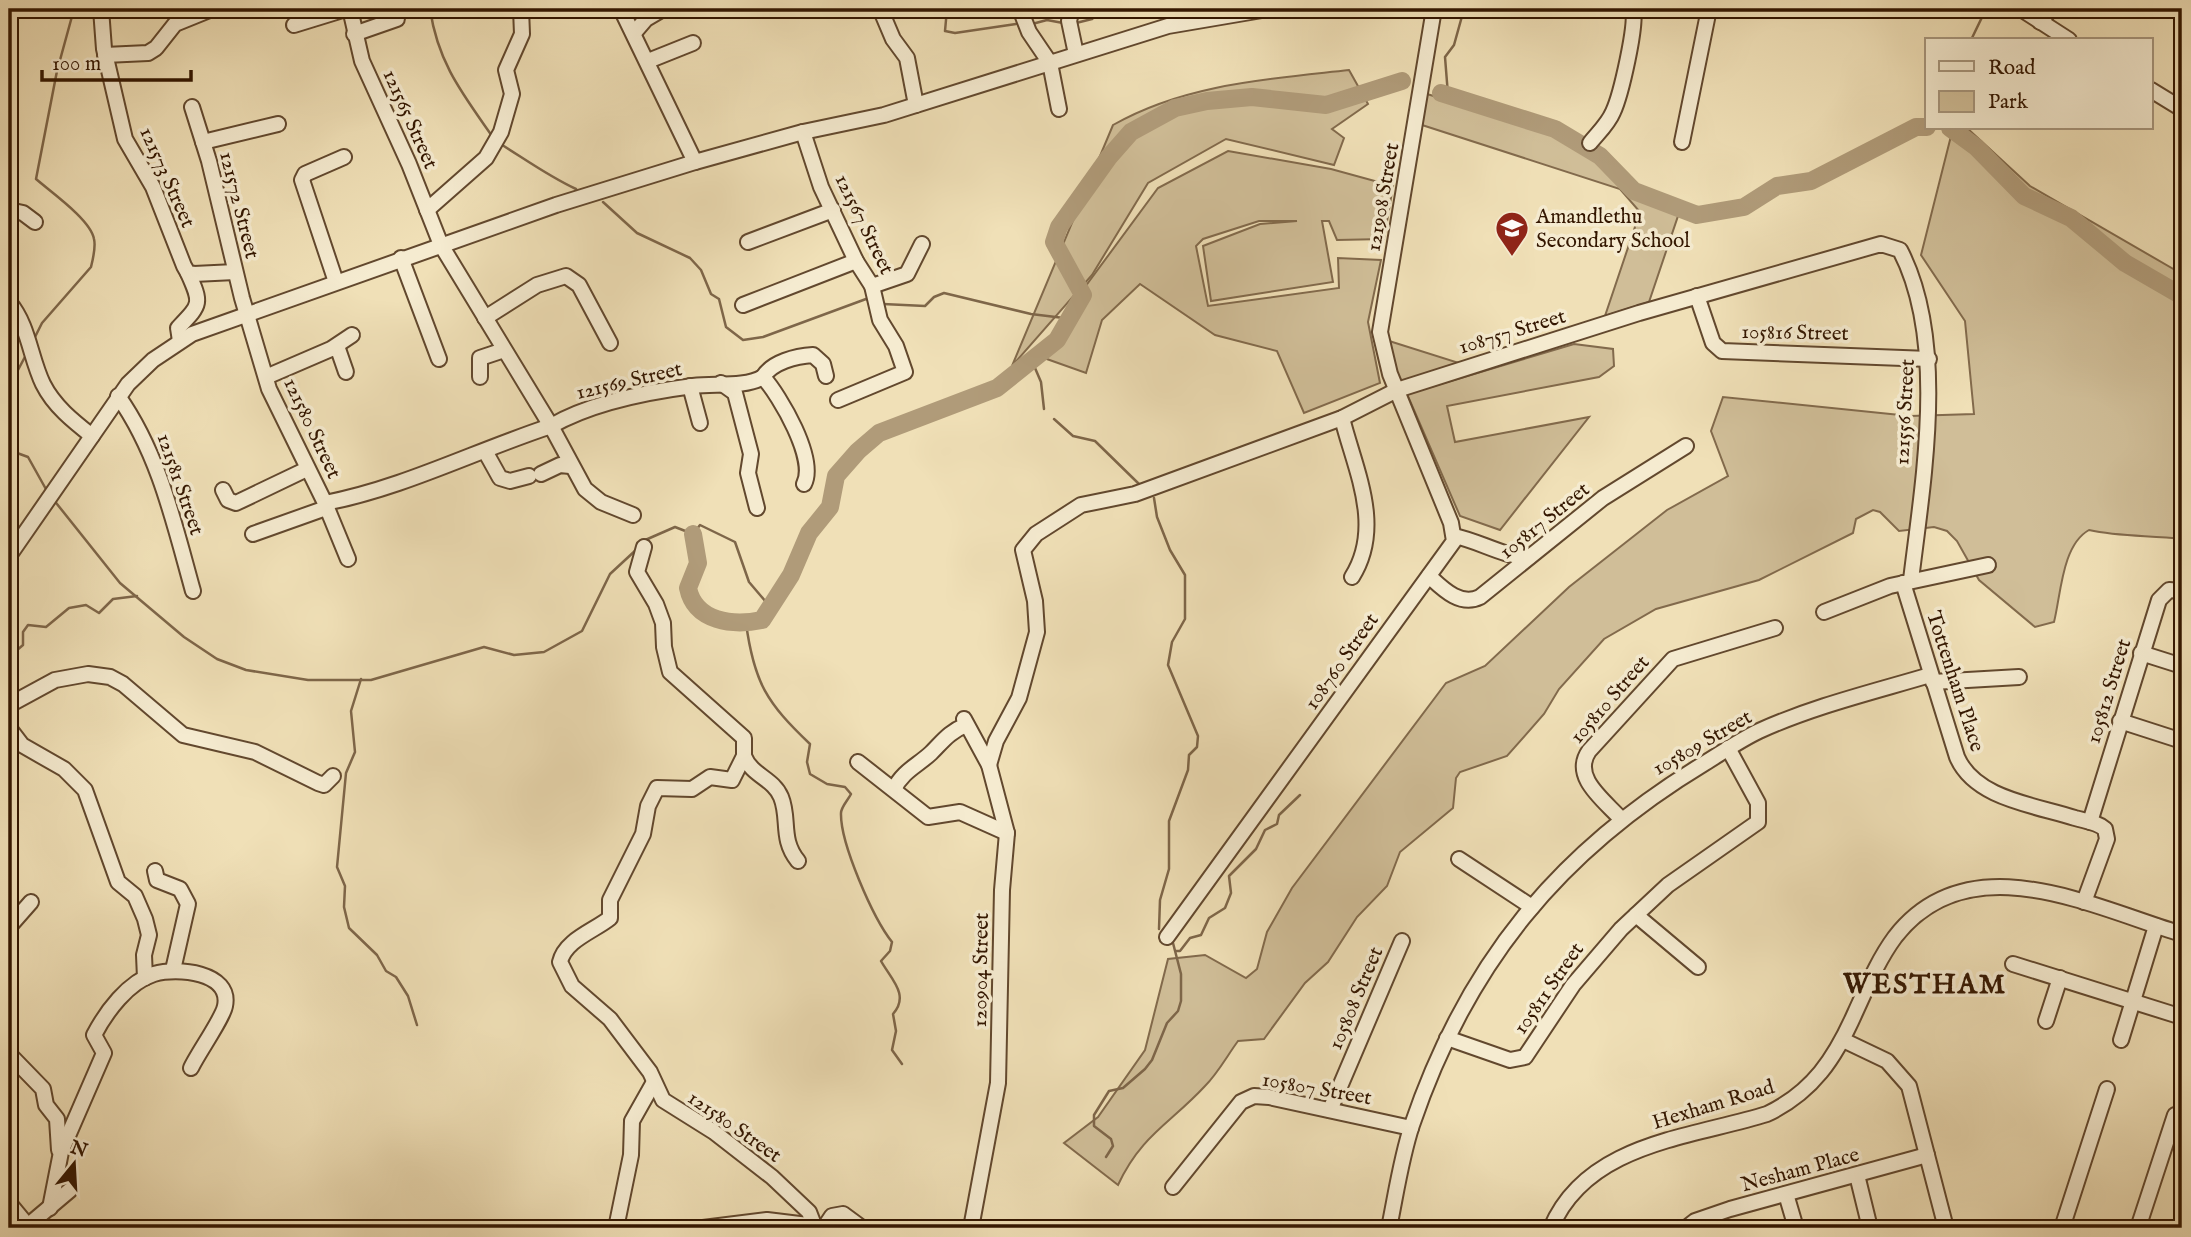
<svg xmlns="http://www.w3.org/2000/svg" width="2191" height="1237" font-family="'IM FELL English',serif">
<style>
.green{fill:#d0be98;stroke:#826a4c;stroke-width:2}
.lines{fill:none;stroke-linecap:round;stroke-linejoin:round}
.stream{stroke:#7e6649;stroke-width:2.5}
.river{stroke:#b09b79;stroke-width:18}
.minor-casing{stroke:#62482e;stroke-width:18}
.minor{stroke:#f5ebd0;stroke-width:14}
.labels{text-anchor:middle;stroke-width:7;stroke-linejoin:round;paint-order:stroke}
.street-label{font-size:21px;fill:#331600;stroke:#f5ebd0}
.poi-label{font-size:21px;fill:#331600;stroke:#f5ebd0;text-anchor:start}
.district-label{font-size:28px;font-weight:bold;letter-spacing:2px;fill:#331600;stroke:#f5ebd0}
</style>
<rect width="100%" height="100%" fill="#f0e0b7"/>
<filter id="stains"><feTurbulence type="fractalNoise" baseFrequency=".00286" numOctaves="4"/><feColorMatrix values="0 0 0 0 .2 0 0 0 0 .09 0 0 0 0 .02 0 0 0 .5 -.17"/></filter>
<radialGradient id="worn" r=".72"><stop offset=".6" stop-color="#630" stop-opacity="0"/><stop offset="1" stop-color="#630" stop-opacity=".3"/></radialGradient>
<g class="green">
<path d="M1349,70L1368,104L1332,129L1344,138L1334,165L1226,139L1148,183L1092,275L1012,366L1113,125C1185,84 1268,79 1349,70Z"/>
<path d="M1427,94L1554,133L1598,159L1632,195L1679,213L1649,302L1605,316L1640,212L1620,189L1422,125Z"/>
<path d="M1953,128H1967L2030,186L2182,274V539C2150,535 2120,537 2089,530C2062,545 2061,594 2054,622L2035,627L1979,580L1957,541L1947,531L1934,527L1899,531L1880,512L1873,510L1856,519L1853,533L1759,580L1656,609L1604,639L1559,689L1544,714L1507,756L1460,772L1456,778L1453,808L1400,852L1387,886L1357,917L1328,962L1305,983L1264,1039L1238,1041C1227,1056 1218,1073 1205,1086C1171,1123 1141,1135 1118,1185L1064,1143L1098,1117L1145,1050L1168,959L1205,955L1246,978L1257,969L1267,932L1292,888L1446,683L1485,666L1569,587L1667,510L1728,476L1711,431L1723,397L1910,416L1974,414L1965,321L1921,255Z"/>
<path d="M1228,151L1331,169L1393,186L1384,239L1337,240L1329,221H1322L1333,282L1211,301L1203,246L1260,224L1297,221H1259L1203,239L1196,246L1208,306L1339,288L1338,258L1381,260L1368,322L1380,383L1304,413L1277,351L1215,335L1140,284L1102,320L1086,373L1044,358C1061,342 1091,312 1085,287L1158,188Z"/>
<path d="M1386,340L1459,363L1405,383L1399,378Z"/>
<path d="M1574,344L1613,349L1614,366L1599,377L1447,406L1455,442L1589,417L1500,530L1460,516L1407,394Z"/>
</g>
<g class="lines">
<g class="stream">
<path d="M430,9C438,63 462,93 492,136"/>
<path d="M947,9L945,31L955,33L1016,24"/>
<path d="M1076,23L1092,19L1102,9"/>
<path d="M1032,24L1047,20L1063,23"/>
<path d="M1971,40L1986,9"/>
<path d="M1448,95L1445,57L1454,45L1464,9"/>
<path d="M499,143C525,159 548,176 576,189"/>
<path d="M603,202L637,233L690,258L701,270L711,294L719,299L726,327L743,340L763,337L866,299L871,301"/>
<path d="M883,304L925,306L934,297L944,293L1031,314L1072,319"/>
<path d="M33,341L42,323L91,267C93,259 96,247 94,239C91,220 51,192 36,179L57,71L74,9"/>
<path d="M1032,361L1041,382L1044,409"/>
<path d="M9,387L27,353"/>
<path d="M1054,419L1073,436L1095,441L1139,484"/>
<path d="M9,450L28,457L47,491"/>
<path d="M1154,498L1157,517L1170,550L1185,575V619L1172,642L1168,665L1198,736L1197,747L1189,755L1188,770L1169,821V869L1160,900L1159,929"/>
<path d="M53,499L120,583L184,637L217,659L246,670L308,680H371L484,647L514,655L544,652L582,631L610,574L637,549"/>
<path d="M643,541L675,527L693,534L700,525L735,542L749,582L766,602L774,599"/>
<path d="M746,623C754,683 767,703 810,744L807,762L810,774L827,784L845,787L851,794C848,800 841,807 841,813C840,843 873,918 892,942L890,951L881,961C891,979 910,995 893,1014L896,1031L892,1050L902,1064"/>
<path d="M9,648L16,651L23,645V632L28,625L46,627L69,608L86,605L99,613L113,599L137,596"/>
<path d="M361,679L351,711L355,752L346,773L337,867L345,886L344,907L349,928L377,955L386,971L396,977L408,996L417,1025"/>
<path d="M1176,951H1180L1190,938L1201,935L1209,918L1225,908L1231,893L1229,876L1256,849L1265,830L1277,824L1279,815L1300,795"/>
<path d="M1106,1157L1113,1146L1111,1139L1094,1126V1115L1109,1091L1123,1088L1145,1069L1152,1060L1167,1023L1178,1011L1181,1001V974L1173,943"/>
</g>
<g class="river">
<path d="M1441,93L1555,129L1600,156L1634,191L1697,215L1744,207L1777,186L1811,181L1916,127H1927"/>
<path d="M1950,128L1976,147L2024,196L2071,218L2125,263L2182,296"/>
<path d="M693,534L698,563L688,588C695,622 733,626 762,620L791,575L809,533L830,507L836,476L858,451L879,433L997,388L1057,340L1083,295L1054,242L1059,227L1109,157L1131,132L1175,108L1207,101L1252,97L1326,105L1402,81"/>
</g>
<defs>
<g id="minor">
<path d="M101,9L104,49L125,139L153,187L184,266L188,273L194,274L235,272"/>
<path d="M350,9L362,61L409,164L441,245L551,426C591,403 646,392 693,386C715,383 744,388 763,377"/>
<path d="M621,9L695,162"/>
<path d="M875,9L882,13L893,39L907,58L916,105"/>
<path d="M1020,9L1029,32L1050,63L1059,109"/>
<path d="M1072,9L1069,21L1076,54"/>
<path d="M2021,9L2069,40"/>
<path d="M2040,22L2051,9"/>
<path d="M294,25L346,9"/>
<path d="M634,33L646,19L663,9"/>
<path d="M354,34L397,19"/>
<path d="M105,55L148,53L156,48L175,24L212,9"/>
<path d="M648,61L693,43"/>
<path d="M2151,90L2182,109"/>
<path d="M192,107L209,161L242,298L269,389L325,503L348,559"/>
<path d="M803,132L821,187L856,261L872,286L880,320L896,346L905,372L838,400"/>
<path d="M203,142L278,124"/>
<path d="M1682,142L1709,9"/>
<path d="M1590,143C1598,133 1608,124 1613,112C1621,95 1637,25 1633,9"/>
<path d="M9,210L23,213L35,222"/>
<path d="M427,210L486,158L501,132L512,94L506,70L522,34L521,9"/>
<path d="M748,242L833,210"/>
<path d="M401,258L439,359"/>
<path d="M336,282L302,180L305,174L344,157"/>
<path d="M872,286L907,274L922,244"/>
<path d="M1697,296L1713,343L1722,351L1929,359"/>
<path d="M9,302C29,326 30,357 43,384C54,406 73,421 92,436"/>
<path d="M743,305L856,261"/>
<path d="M485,318L537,285L566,276L579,285L610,343"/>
<path d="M180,341L178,328C201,304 202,304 188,273"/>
<path d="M337,346L346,372"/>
<path d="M266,377L331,349L352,335"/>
<path d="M480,377V358L504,350"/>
<path d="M721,383L735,393L751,454L748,473L757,508"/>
<path d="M690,386L700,423"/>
<path d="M118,396C159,454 174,523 193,591"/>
<path d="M1342,418C1355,470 1384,526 1352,577"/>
<path d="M485,451L500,478L510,481L529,476"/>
<path d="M541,474L560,465L570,466"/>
<path d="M804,484C817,459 780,396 763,377C772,362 796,356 813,355L823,364L826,376"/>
<path d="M223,490L228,500L236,503L307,469"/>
<path d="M325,503C403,488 475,451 551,426L585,489L601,502L633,515"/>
<path d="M253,534L326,508"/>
<path d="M1454,536C1480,541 1503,557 1529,557"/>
<path d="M644,547L637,572L656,604L663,623L664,647L670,672L744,738V756L732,780L710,777L692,789L657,788L648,806L643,834L610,900V918C594,931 565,940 560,962L572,986L610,1019L650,1072L663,1100L714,1132L772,1177L809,1212L814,1225"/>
<path d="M9,556L128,384L153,360L192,334L556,205L695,162L803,132L884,115L1168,26L1268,9"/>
<path d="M1429,576C1442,588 1460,607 1480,597L1603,498L1686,446"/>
<path d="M1903,583L1957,757C1975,799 2035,805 2075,818C2085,821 2097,822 2105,829L2107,839L2084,902"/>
<path d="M1824,612L1890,586L1988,565"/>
<path d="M2141,653L2182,666"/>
<path d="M1933,682L2019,677"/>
<path d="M9,705L55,680L88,674L110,677L123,684L183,735L255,752L318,783L324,785L333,776"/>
<path d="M964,719L989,765L1007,833L1002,890L998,1083L971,1228"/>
<path d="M2120,721L2182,741"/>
<path d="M9,728L22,745L64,769L85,790L118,882L135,896L145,919L149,935L144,955L145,978"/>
<path d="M744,756C752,776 773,778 781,797C790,819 780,839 798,861"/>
<path d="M858,762L928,817L960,812L1007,833"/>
<path d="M989,765L996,741L1019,698L1037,632L1035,601L1023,550L1036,534L1081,505L1135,494L1342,418L1397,390L1639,313L1881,244L1900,250C1948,342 1923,480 1911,580"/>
<path d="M894,789C903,771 917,766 931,753C943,741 949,732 966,725"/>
<path d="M1621,819C1604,800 1571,777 1589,751L1673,659L1775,628"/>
<path d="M2090,822L2159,600L2169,590L2182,591"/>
<path d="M1459,859L1532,907"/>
<path d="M155,871L157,880L180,889L188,904L173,970"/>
<path d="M1636,915L1698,967"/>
<path d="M9,927L31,902"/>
<path d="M1167,937L1454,541L1451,523L1390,374L1380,332L1434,9"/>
<path d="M2013,964L2182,1017"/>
<path d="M2046,1021L2060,978"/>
<path d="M1447,1038L1510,1060L1525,1057L1573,985L1621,929L1668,885L1758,822V803L1728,748"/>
<path d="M1843,1040L1887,1061L1909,1086L1946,1228"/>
<path d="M2121,1040L2156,926"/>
<path d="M9,1054L43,1089L46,1105L57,1119L59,1150"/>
<path d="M1330,1110L1402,941"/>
<path d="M1857,1175L1870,1228"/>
<path d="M1173,1187L1241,1102L1254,1096L1269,1097L1411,1128"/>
<path d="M1786,1194L1796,1228"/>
<path d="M9,1203L28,1226"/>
<path d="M50,1208L61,1152L104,1053L94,1035C106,1012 128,982 154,974C177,967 232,972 225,1006C223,1018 198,1053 191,1068"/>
<path d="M25,1228L70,1190"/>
<path d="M616,1228L631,1155L632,1121L654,1082"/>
<path d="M703,1228L767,1220L824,1227"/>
<path d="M824,1228L832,1216L843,1214L862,1228"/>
<path d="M1389,1228C1396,1194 1401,1158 1412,1125C1467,963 1559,851 1705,763C1723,752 1740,740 1759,731C1814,706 1873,692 1930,675"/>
<path d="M1551,1228C1587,1143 1690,1138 1767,1114C1813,1092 1835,1058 1855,1013C1867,987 1878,960 1895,937C1969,842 2092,907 2182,934"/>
<path d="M1686,1228L1695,1221L1730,1209L1927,1155"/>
<path d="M2062,1228L2107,1089"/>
<path d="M2138,1228L2175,1115"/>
</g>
</defs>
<use href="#minor" class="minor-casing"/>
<use href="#minor" class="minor"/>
</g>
<defs>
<symbol id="school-pin" viewBox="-11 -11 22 30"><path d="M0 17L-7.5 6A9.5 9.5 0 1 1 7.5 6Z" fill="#8f2418" stroke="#f5ebd0"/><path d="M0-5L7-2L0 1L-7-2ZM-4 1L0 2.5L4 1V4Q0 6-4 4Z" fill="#fff"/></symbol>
</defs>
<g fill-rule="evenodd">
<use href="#school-pin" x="1493" y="209" width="38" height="52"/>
</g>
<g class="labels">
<g class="street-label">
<text transform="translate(411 119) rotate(66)" y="7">121565 Street</text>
<text transform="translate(168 177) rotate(66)" y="7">121573 Street</text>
<text transform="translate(1382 197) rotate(-80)" y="7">121908 Street</text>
<text transform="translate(240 205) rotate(76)" y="7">121572 Street</text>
<text transform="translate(865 224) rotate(64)" y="7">121567 Street</text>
<text transform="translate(1512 331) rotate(-17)" y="7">108757 Street</text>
<text transform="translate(1795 332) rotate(1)" y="7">105816 Street</text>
<text transform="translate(629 380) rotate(-13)" y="7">121569 Street</text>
<text transform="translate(1904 412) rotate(-87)" y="7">121556 Street</text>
<text transform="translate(313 428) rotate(65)" y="7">121580 Street</text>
<text transform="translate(181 484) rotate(71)" y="7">121581 Street</text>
<text transform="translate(1544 520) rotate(-39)" y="7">105817 Street</text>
<text transform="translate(1341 661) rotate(-55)" y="7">108760 Street</text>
<text transform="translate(1956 681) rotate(72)" y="7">Tottenham Place</text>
<text transform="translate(2108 691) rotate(-73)" y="7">105812 Street</text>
<text transform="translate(1609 699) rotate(-49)" y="7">105810 Street</text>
<text transform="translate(1702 742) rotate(-30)" y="7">105809 Street</text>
<text transform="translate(980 970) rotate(-89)" y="7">120904 Street</text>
<text transform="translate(1548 988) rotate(-55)" y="7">105811 Street</text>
<text transform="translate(1355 998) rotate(-67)" y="7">105808 Street</text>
<text transform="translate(1317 1088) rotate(10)" y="7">105807 Street</text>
<text transform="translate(1713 1104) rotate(-17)" y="7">Hexham Road</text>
<text transform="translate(735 1126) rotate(35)" y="7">121580 Street</text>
<text transform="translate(1800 1169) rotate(-15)" y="7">Nesham Place</text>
</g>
<g class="poi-label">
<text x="1536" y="223">Amandlethu<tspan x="1536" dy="24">Secondary School</tspan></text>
</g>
<g class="district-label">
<text x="1925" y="993">WESTHAM</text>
</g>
</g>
<rect width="2191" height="1237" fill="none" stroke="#f0e0b7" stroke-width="35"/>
<rect x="10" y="10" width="2170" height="1216" fill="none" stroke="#331600" stroke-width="3.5"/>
<rect x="18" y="18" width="2156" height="1202" fill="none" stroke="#331600" stroke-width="2"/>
<rect x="1925" y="38" width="228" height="91" fill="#f5ebd0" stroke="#a7967d" stroke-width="2"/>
<rect x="1939" y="61" width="35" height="10" fill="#f5ebd0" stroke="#a7967d" stroke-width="2"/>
<text x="1988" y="74" font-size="21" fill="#331600">Road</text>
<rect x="1939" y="91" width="35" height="21" fill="#d0be98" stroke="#a7967d" stroke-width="2"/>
<text x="1988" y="108" font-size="21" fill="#331600">Park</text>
<g transform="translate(74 1164) rotate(18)" stroke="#f5ebd0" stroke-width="5" paint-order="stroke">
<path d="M0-5L12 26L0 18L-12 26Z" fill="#331600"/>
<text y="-10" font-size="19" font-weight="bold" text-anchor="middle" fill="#331600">N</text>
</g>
<path d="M42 70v10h149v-10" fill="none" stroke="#331600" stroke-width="3.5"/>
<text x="52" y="70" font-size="21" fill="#331600" stroke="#f5ebd0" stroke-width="5" paint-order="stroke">100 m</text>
<rect width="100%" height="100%" filter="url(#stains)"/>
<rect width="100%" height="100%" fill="url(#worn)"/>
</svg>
